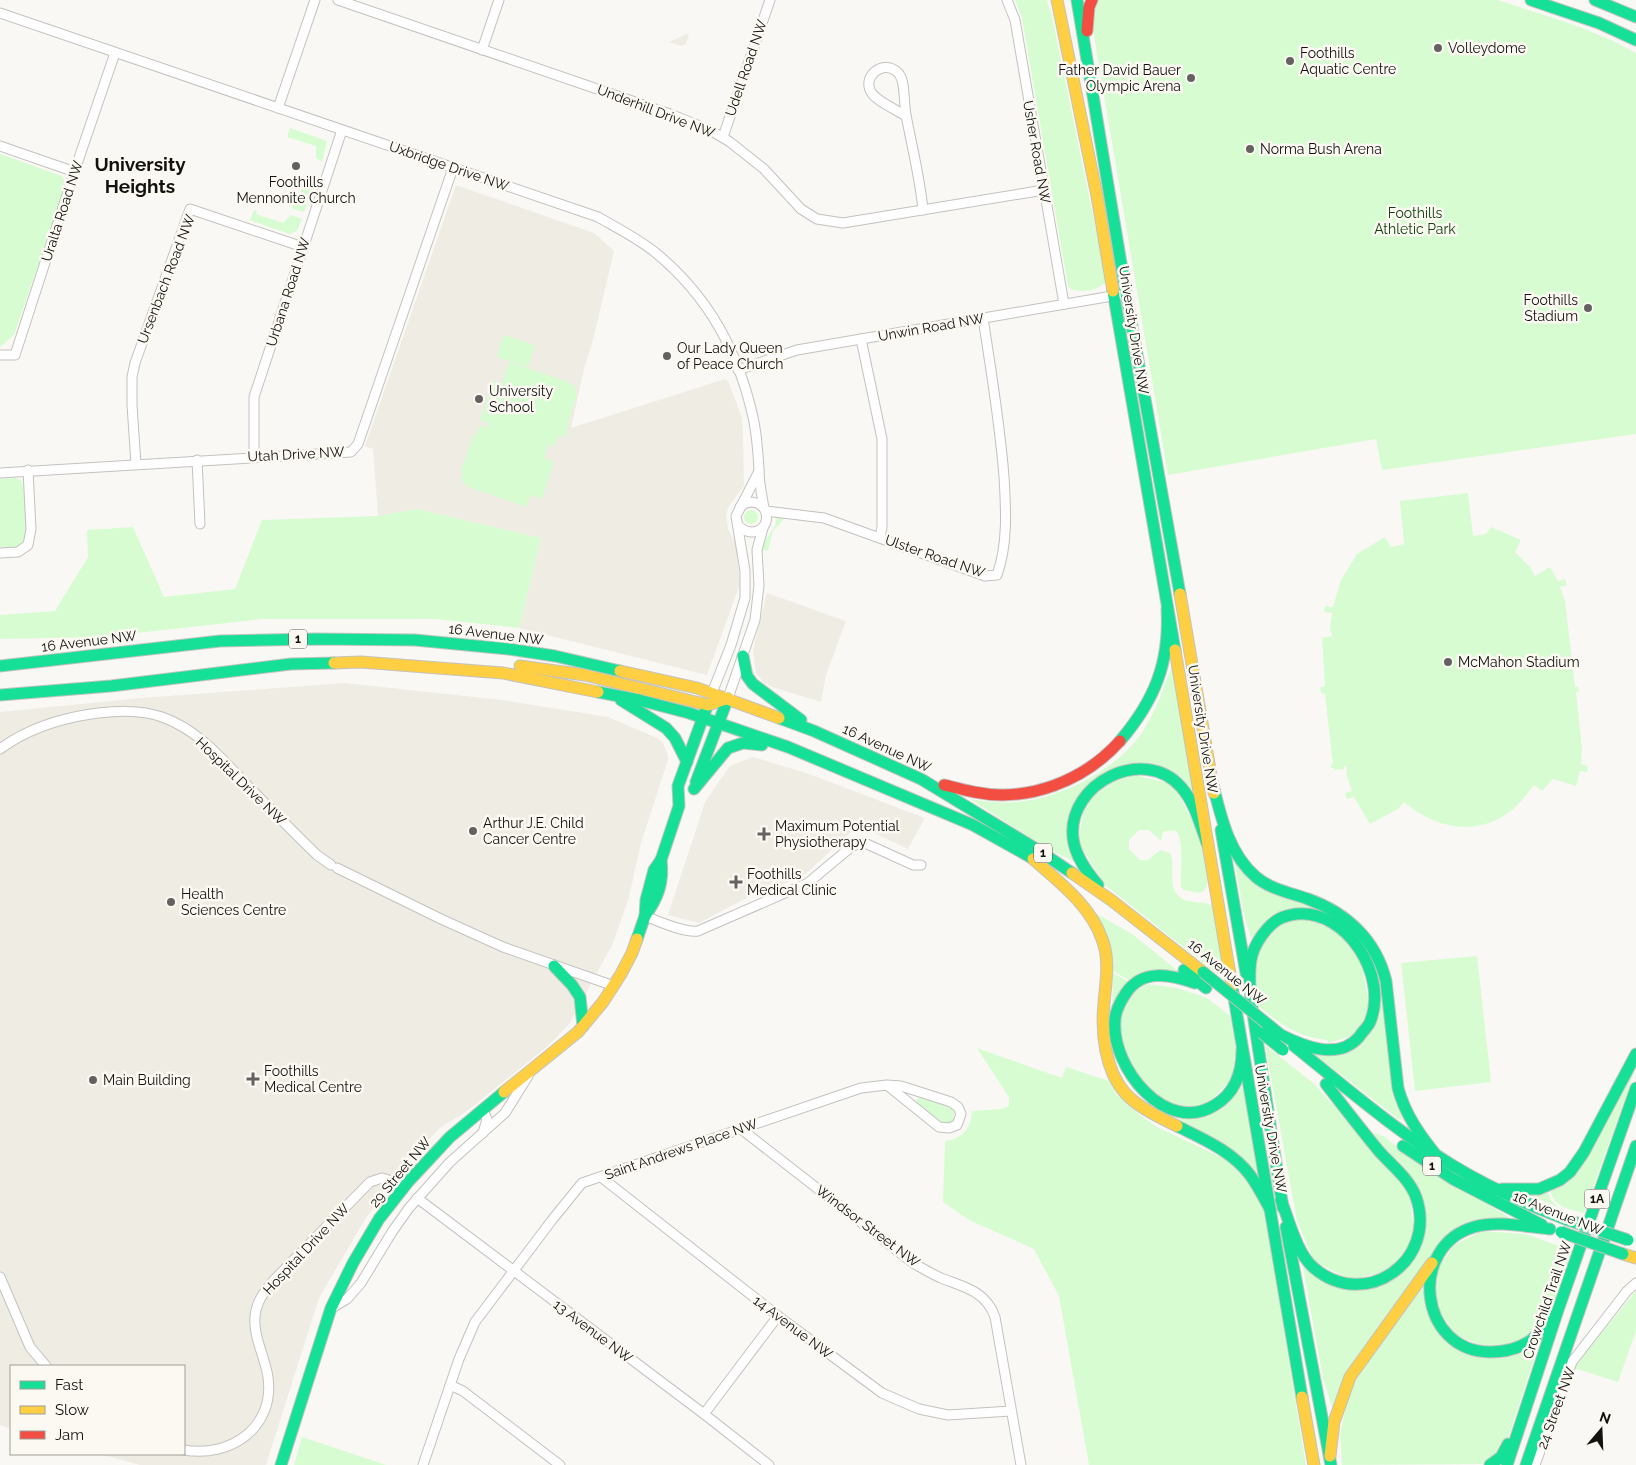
<svg xmlns="http://www.w3.org/2000/svg" width="1636" height="1465" font-family="Raleway,sans-serif">
<style>
.built{fill:#efece3}
.green{fill:#d7fcd1}
.lines{fill:none;stroke-linecap:round;stroke-linejoin:round}
.street-casing{stroke:#c3c2bf;stroke-width:11}
.fast-casing{stroke:#c3c2bf;stroke-width:13}
.slow-casing{stroke:#c3c2bf;stroke-width:13}
.jam-casing{stroke:#c3c2bf;stroke-width:13}
.street{stroke:#fefefe;stroke-width:9}
.fast{stroke:#16e098;stroke-width:11}
.slow{stroke:#ffcf43;stroke-width:11}
.jam{stroke:#f24e42;stroke-width:11}
.fast-bridge-casing{stroke:#c3c2bf;stroke-width:13;stroke-linecap:butt}
.fast-bridge{stroke:#16e098;stroke-width:11}
.poi-dot{fill:#646260;stroke:#fcf9f3;stroke-width:2}
.labels{text-anchor:middle;stroke-width:5;stroke-linejoin:round;paint-order:stroke}
.shield{fill:#fcf9f3;stroke:#595754;stroke-width:1}
.shield-label{font-size:12px;font-weight:bold;fill:#131210}
.poi-label{font-size:14px;fill:#131210;stroke:#fcf9f3;text-anchor:start}
.street-label{font-size:14px;fill:#131210;stroke:#fcf9f3}
.park-label{font-size:14px;fill:#124010;stroke:#fcf9f3}
.district-label{font-size:19px;font-weight:bold;fill:#131210;stroke:#fcf9f3}
</style>
<rect width="100%" height="100%" fill="#faf8f5"/>
<g class="built">
<path d="M689,33L686,44L681,46L669,42Z"/>
<path d="M456,185L588,231L594,233L614,251L593,340L584,369L571,428L725,379L729,383L742,418L743,437L744,486L729,506L726,515L728,529L736,543L740,584L707,675L519,628L541,538L417,509L378,516L373,449L365,446Z"/>
<path d="M767,593L846,621L826,675L821,702L775,688L764,683L756,673L753,650Z"/>
<path d="M345,683L502,700L608,717L657,738L663,743L668,755V760L641,843L629,897L613,943L570,1023L547,1047L467,1111L441,1127L404,1165L364,1221L319,1298L266,1465H140L100,1454H184V1366H11V1429L0,1425V712L141,698Z"/>
<path d="M753,757L809,774L925,818L908,849L870,831H852L801,878L758,892L699,923L668,915L705,802L730,766Z"/>
</g>
<g class="green">
<path d="M1015,0H1047L1050,11H1051L1105,274V283C1094,292 1082,292 1070,289L1068,286L1022,18Z"/>
<path d="M1098,0H1498C1542,15 1597,30 1636,53V434L1382,470L1376,439L1168,475L1093,30L1094,15Z"/>
<path d="M290,128L327,141L322,162L316,158V146L287,137Z"/>
<path d="M0,154L62,176L66,184L14,335L0,347Z"/>
<path d="M311,174L316,177L307,204L297,200L307,176Z"/>
<path d="M291,200L307,205L304,212L293,209Z"/>
<path d="M254,210L257,211L256,214L283,223L291,215L302,219L297,231L289,234L250,220Z"/>
<path d="M504,335L535,345L528,367L497,357Z"/>
<path d="M509,362L569,382L568,384L574,385L577,392L565,437L558,436L554,447L548,444L544,458L554,462L542,499L531,495L527,507L468,487V485L464,484L461,478L463,472L461,471L474,434L477,435L480,425L487,428L489,423L480,420L494,381L502,384Z"/>
<path d="M15,478L21,480L23,485C24,497 30,538 20,545C15,548 6,547 0,547V479Z"/>
<path d="M1468,493L1473,536L1486,534L1491,527L1521,540L1515,552L1530,567L1535,576L1550,567L1558,581L1565,579L1567,585L1560,587L1565,601L1575,687H1578L1579,692H1576L1582,749L1581,764L1588,766L1587,772L1580,771L1576,786L1553,779L1542,791L1534,785C1525,796 1518,807 1505,815C1471,837 1432,826 1404,802L1398,809L1370,824L1354,797L1347,799L1345,793L1352,791L1347,776L1346,766H1344V769L1334,770V768H1331V765L1333,764L1325,694L1321,693L1320,687L1325,686L1322,638L1332,636L1330,628L1332,613L1324,612L1325,606L1333,607L1341,580L1357,554L1385,537L1391,547L1404,544L1400,501Z"/>
<path d="M417,509L541,538L519,628L436,619H262L101,637L0,639V615L55,611L88,557L87,530L133,527L164,597L235,589L262,520L378,516Z"/>
<circle cx="751" cy="517" r="7"/>
<path d="M777,516H782L784,519L773,531L768,551L763,550L761,547L775,526Z"/>
<path d="M1172,668L1197,799L1159,767L1085,788L1073,861L1048,849L970,799C985,801 1000,804 1016,802C1061,799 1118,769 1143,731C1147,723 1153,715 1156,707C1162,695 1165,680 1172,668Z"/>
<path d="M1126,773L1173,784L1201,836L1208,882L1205,890L1200,893L1184,890L1181,887C1180,877 1185,835 1175,831C1172,830 1166,831 1163,832L1161,841L1149,830H1139L1129,840V849L1140,860H1148L1160,850L1170,853C1177,868 1165,889 1183,899C1192,904 1203,900 1213,906L1225,980L1105,885L1078,842L1085,802Z"/>
<path d="M1234,858L1316,905L1375,961L1402,1120L1397,1118L1310,1051L1357,1042L1377,974L1311,909L1251,938L1244,915Z"/>
<path d="M1097,914L1132,934L1179,972L1129,980L1113,971Z"/>
<path d="M1299,917L1331,926L1361,959L1370,1011L1352,1036L1328,1043L1327,1040C1297,1037 1282,1025 1258,1006C1256,986 1253,947 1267,932C1274,924 1290,921 1299,917Z"/>
<path d="M1477,956L1491,1082L1415,1091L1401,963Z"/>
<path d="M1113,973L1127,981L1113,1044L1177,1115L1243,1087L1261,1181L1188,1127L1111,1055Z"/>
<path d="M1148,984L1177,988L1207,998L1230,1016L1236,1048L1232,1079L1206,1105L1177,1108L1142,1084L1119,1037L1126,996Z"/>
<path d="M1265,1045L1313,1083L1366,1140L1410,1194L1414,1237L1391,1270L1351,1280L1314,1261L1297,1221Z"/>
<path d="M977,1048L1062,1078L1066,1067L1109,1081L1116,1094L1141,1116L1157,1127L1225,1159L1240,1171L1264,1208L1306,1465H1089L1059,1296L1034,1249L969,1220L943,1202L945,1141C963,1139 971,1128 972,1111L1001,1109L1009,1106V1097Z"/>
<path d="M1636,1067L1584,1213C1568,1209 1556,1208 1550,1191Z"/>
<path d="M920,1097L951,1108L954,1112L953,1120L949,1123H943L917,1103L916,1100Z"/>
<path d="M1373,1132L1385,1137L1399,1149L1513,1220L1462,1224L1332,1407L1323,1378L1303,1267L1384,1284L1425,1224Z"/>
<path d="M1525,1193H1548L1551,1200L1559,1208Z"/>
<path d="M1482,1231L1526,1234L1573,1251L1554,1305L1528,1338L1490,1349L1456,1335L1436,1306L1437,1269L1454,1245Z"/>
<path d="M1420,1284L1451,1346L1539,1343L1509,1436L1489,1462L1482,1464L1342,1465L1340,1433L1350,1390Z"/>
<path d="M1636,1291V1331L1618,1382L1574,1368L1576,1364Z"/>
<path d="M302,1437L386,1465H294Z"/>
</g>
<g class="lines">
<defs>
<g id="street">
<path d="M338,0L670,114L710,130L730,142L764,169L801,209L817,219L843,223L1044,190"/>
<path d="M1007,0L1015,20L1064,304"/>
<path d="M0,13L598,217C617,228 639,239 656,253C709,297 738,351 753,417C757,435 758,452 759,470C759,483 762,496 764,508"/>
<path d="M482,50L499,0"/>
<path d="M278,108L315,0"/>
<path d="M906,116C897,110 876,101 871,92C862,77 882,60 896,71C899,73 901,77 902,80C905,91 904,104 906,115C912,147 920,178 923,210"/>
<path d="M723,137L770,0"/>
<path d="M0,146L75,172"/>
<path d="M861,339L882,439V527L880,537"/>
<path d="M0,355H15L79,158L115,53"/>
<path d="M738,370L797,350L1118,295"/>
<path d="M254,457V397L342,130"/>
<path d="M197,460L200,524"/>
<path d="M136,464L132,405V377L135,363L190,209L303,247"/>
<path d="M0,473L351,452L358,444L453,168"/>
<path d="M766,511L824,518L985,576L997,575C1008,544 1006,510 1004,477C1000,423 991,371 983,318"/>
<path d="M738,525C752,541 774,527 764,508C757,501 748,500 740,507"/>
<path d="M0,553L18,552L28,545L31,529L28,470"/>
<path d="M712,693L731,645L745,598V571L736,516L759,471"/>
<path d="M728,698L755,620L759,585L757,550L763,528"/>
<path d="M0,749C27,729 58,719 91,714C114,711 139,709 162,717C197,729 222,759 247,785C270,808 293,832 317,855L331,865"/>
<path d="M337,868L441,919L503,947L614,986"/>
<path d="M645,916C658,921 684,933 698,931L808,883L851,847L860,843L867,844L913,865H921"/>
<path d="M741,1129L913,1263C922,1268 932,1274 941,1278C964,1287 986,1291 995,1317L1021,1465"/>
<path d="M483,1133L487,1119L483,1110"/>
<path d="M601,1177L778,1316L882,1393L919,1409L948,1415L1011,1411"/>
<path d="M417,1198L704,1414L769,1465"/>
<path d="M0,1277L30,1347L46,1366"/>
<path d="M332,1308L347,1299L361,1283L392,1232L409,1208L450,1162L505,1113L528,1076"/>
<path d="M450,1385L463,1391L560,1465"/>
<path d="M704,1414L778,1316"/>
<path d="M184,1450C230,1458 275,1428 268,1377C265,1357 253,1336 255,1317C256,1301 265,1291 274,1280L370,1182L382,1178L405,1185"/>
<path d="M423,1465L459,1359L475,1322L552,1220L582,1183L861,1088L887,1085L901,1086L951,1102L958,1107L961,1114L957,1125L949,1128L939,1127L887,1085"/>
<path d="M1535,1465L1572,1362L1627,1291L1636,1283"/>
</g>
<g id="fast">
<path d="M1077,0L1126,293L1180,594"/>
<path d="M1531,0L1599,23L1636,40"/>
<path d="M1595,0L1636,17"/>
<path d="M1113,291L1175,650"/>
<path d="M743,656L747,676L753,684L801,720"/>
<path d="M0,666L220,641L316,639L415,640L508,649L555,656L620,671"/>
<path d="M598,692L639,700L689,713L788,747L973,825L1032,858"/>
<path d="M0,695L111,686L291,664L334,663"/>
<path d="M621,700L666,728L675,738L687,762"/>
<path d="M779,718L814,731L921,779L1038,850L1072,873"/>
<path d="M1120,741C1155,700 1170,662 1167,609"/>
<path d="M696,782L728,698"/>
<path d="M1213,785C1221,817 1229,854 1256,877C1270,889 1291,893 1308,899C1347,913 1376,940 1386,981L1398,1088C1405,1114 1419,1134 1436,1155"/>
<path d="M694,789L728,748L743,743L762,745"/>
<path d="M1221,830L1246,973"/>
<path d="M1098,885C1087,872 1075,856 1073,838C1067,783 1144,745 1181,787C1195,803 1200,824 1207,843"/>
<path d="M645,916C658,898 664,882 661,860"/>
<path d="M637,939L645,916L646,900L654,870L661,860L679,806L678,786L706,709"/>
<path d="M554,966L572,985L580,997L583,1026"/>
<path d="M1184,970L1206,988"/>
<path d="M1195,983C1171,975 1143,968 1126,993C1120,1002 1115,1011 1115,1021C1111,1067 1166,1136 1215,1105C1235,1093 1242,1073 1242,1050"/>
<path d="M1232,986L1302,1397"/>
<path d="M1251,1001C1250,986 1248,970 1252,955C1255,945 1260,937 1267,929C1276,919 1283,916 1296,914C1347,909 1389,976 1370,1022C1368,1027 1362,1032 1359,1037C1338,1061 1303,1046 1281,1035"/>
<path d="M1252,1007L1283,1208"/>
<path d="M1294,1046C1345,1087 1396,1131 1452,1165C1488,1187 1526,1204 1565,1219"/>
<path d="M1177,1126C1203,1139 1232,1151 1250,1175C1258,1186 1264,1198 1270,1209"/>
<path d="M1403,1146L1453,1179L1542,1225"/>
<path d="M1502,1189H1539L1560,1180L1570,1172L1584,1152L1636,1054"/>
<path d="M1281,1200C1289,1220 1297,1254 1314,1268C1366,1312 1438,1260 1416,1197C1409,1178 1390,1164 1378,1150C1360,1128 1343,1106 1326,1084"/>
<path d="M1286,1227L1331,1465"/>
<path d="M1550,1229C1526,1227 1498,1220 1474,1227C1408,1246 1418,1351 1490,1352C1504,1352 1518,1349 1530,1341C1539,1334 1546,1325 1553,1316"/>
<path d="M281,1465L331,1308L353,1263L379,1219L408,1182L450,1137L504,1092"/>
<path d="M1490,1465L1501,1457L1508,1444"/>
<path d="M1507,1465L1558,1310L1636,1088"/>
<path d="M1526,1465L1636,1146"/>
</g>
<g id="slow">
<path d="M1057,0L1097,196L1113,291"/>
<path d="M1180,594L1214,793"/>
<path d="M1175,650L1232,986"/>
<path d="M334,663L361,662L503,673L598,692"/>
<path d="M520,666L585,675L708,705L728,698"/>
<path d="M620,671L697,688L779,718"/>
<path d="M1033,859C1059,882 1090,905 1102,939C1110,959 1106,981 1104,1003C1101,1033 1105,1070 1125,1093C1139,1108 1159,1117 1177,1126"/>
<path d="M1072,873L1111,900L1203,972"/>
<path d="M504,1092L578,1032L603,1002L621,974L632,953L637,939"/>
<path d="M1623,1254L1636,1258"/>
<path d="M1302,1397L1314,1465"/>
<path d="M1330,1456L1334,1422L1350,1377L1432,1263"/>
</g>
<g id="jam">
<path d="M1087,31L1089,7L1092,0"/>
<path d="M944,785C954,787 964,790 974,792C1028,803 1084,781 1120,741"/>
</g>
</defs>
<use href="#street" class="street-casing"/>
<use href="#fast" class="fast-casing"/>
<use href="#slow" class="slow-casing"/>
<use href="#jam" class="jam-casing"/>
<use href="#street" class="street"/>
<use href="#fast" class="fast"/>
<use href="#slow" class="slow"/>
<use href="#jam" class="jam"/>
<defs>
<g id="fast-bridge">
<path d="M1203,972L1281,1035"/>
<path d="M1262,1033L1283,1050"/>
<path d="M1565,1219L1628,1240"/>
<path d="M1561,1232L1623,1254"/>
</g>
</defs>
<use href="#fast-bridge" class="fast-bridge-casing"/>
<use href="#fast-bridge" class="fast-bridge"/>
</g>
<g class="poi-dot">
<circle cx="1438" cy="48" r="5"/>
<circle cx="1290" cy="61" r="5"/>
<circle cx="1191" cy="78" r="5"/>
<circle cx="1250" cy="149" r="5"/>
<circle cx="296" cy="166" r="5"/>
<circle cx="1588" cy="308" r="5"/>
<circle cx="667" cy="356" r="5"/>
<circle cx="479" cy="399" r="5"/>
<circle cx="1448" cy="662" r="5"/>
<circle cx="473" cy="831" r="5"/>
<path d="M761.5 826.5h5v5h5v5h-5v5h-5v-5h-5v-5h5z"/>
<path d="M733.5 874.5h5v5h5v5h-5v5h-5v-5h-5v-5h5z"/>
<circle cx="171" cy="902" r="5"/>
<path d="M250.5 1071.5h5v5h5v5h-5v5h-5v-5h-5v-5h5z"/>
<circle cx="93" cy="1080" r="5"/>
</g>
<g class="labels">
<g class="shield">
<rect x="289" y="629.5" width="18" height="19" rx="4"/>
<rect x="1034" y="843.5" width="18" height="19" rx="4"/>
<rect x="1423" y="1156.5" width="18" height="19" rx="4"/>
<rect x="1584.5" y="1189.5" width="25" height="19" rx="4"/>
</g>
<g class="shield-label">
<text x="298" y="643">1</text>
<text x="1043" y="857">1</text>
<text x="1432" y="1170">1</text>
<text x="1597" y="1203">1A</text>
</g>
<g class="poi-label">
<text x="1448" y="53">Volleydome</text>
<text x="1300" y="58">Foothills<tspan x="1300" dy="16">Aquatic Centre</tspan></text>
<text x="1181" y="75" text-anchor="end">Father David Bauer<tspan x="1181" dy="16">Olympic Arena</tspan></text>
<text x="1260" y="154">Norma Bush Arena</text>
<text x="296" y="187" text-anchor="middle">Foothills<tspan x="296" dy="16">Mennonite Church</tspan></text>
<text x="1578" y="305" text-anchor="end">Foothills<tspan x="1578" dy="16">Stadium</tspan></text>
<text x="677" y="353">Our Lady Queen<tspan x="677" dy="16">of Peace Church</tspan></text>
<text x="489" y="396">University<tspan x="489" dy="16">School</tspan></text>
<text x="1458" y="667">McMahon Stadium</text>
<text x="483" y="828">Arthur J.E. Child<tspan x="483" dy="16">Cancer Centre</tspan></text>
<text x="775" y="831">Maximum Potential<tspan x="775" dy="16">Physiotherapy</tspan></text>
<text x="747" y="879">Foothills<tspan x="747" dy="16">Medical Clinic</tspan></text>
<text x="181" y="899">Health<tspan x="181" dy="16">Sciences Centre</tspan></text>
<text x="264" y="1076">Foothills<tspan x="264" dy="16">Medical Centre</tspan></text>
<text x="103" y="1085">Main Building</text>
</g>
<g class="street-label">
<text transform="translate(746 68) rotate(-71)" y="5">Udell Road NW</text>
<text transform="translate(656 111) rotate(21)" y="5">Underhill Drive NW</text>
<text transform="translate(1037 152) rotate(80)" y="5">Usher Road NW</text>
<text transform="translate(449 166) rotate(19)" y="5">Uxbridge Drive NW</text>
<text transform="translate(62 211) rotate(-72)" y="5">Uralta Road NW</text>
<text transform="translate(166 279) rotate(-69)" y="5">Ursenbach Road NW</text>
<text transform="translate(288 292) rotate(-72)" y="5">Urbana Road NW</text>
<text transform="translate(931 327) rotate(-10)" y="5">Unwin Road NW</text>
<text transform="translate(1134 330) rotate(81)" y="5">University Drive NW</text>
<text transform="translate(296 454) rotate(-3)" y="5">Utah Drive NW</text>
<text transform="translate(935 556) rotate(19)" y="5">Ulster Road NW</text>
<text transform="translate(496 634) rotate(7)" y="5">16 Avenue NW</text>
<text transform="translate(89 641) rotate(-7)" y="5">16 Avenue NW</text>
<text transform="translate(1203 729) rotate(81)" y="5">University Drive NW</text>
<text transform="translate(887 748) rotate(25)" y="5">16 Avenue NW</text>
<text transform="translate(241 781) rotate(44)" y="5">Hospital Drive NW</text>
<text transform="translate(1227 972) rotate(39)" y="5">16 Avenue NW</text>
<text transform="translate(1271 1129) rotate(80)" y="5">University Drive NW</text>
<text transform="translate(681 1149) rotate(-19)" y="5">Saint Andrews Place NW</text>
<text transform="translate(400 1172) rotate(-50)" y="5">29 Street NW</text>
<text transform="translate(1558 1213) rotate(22)" y="5">16 Avenue NW</text>
<text transform="translate(868 1226) rotate(37)" y="5">Windsor Street NW</text>
<text transform="translate(306 1249) rotate(-47)" y="5">Hospital Drive NW</text>
<text transform="translate(1547 1300) rotate(-71)" y="5">Crowchild Trail NW</text>
<text transform="translate(793 1327) rotate(37)" y="5">14 Avenue NW</text>
<text transform="translate(593 1331) rotate(37)" y="5">13 Avenue NW</text>
<text transform="translate(1556 1408) rotate(-70)" y="5">24 Street NW</text>
</g>
<g class="park-label">
<text x="1415" y="218">Foothills<tspan x="1415" dy="16">Athletic Park</tspan></text>
</g>
<g class="district-label">
<text x="140" y="171">University<tspan x="140" dy="22">Heights</tspan></text>
</g>
</g>
<rect x="10" y="1365" width="175" height="90" fill="#fcf9f3" stroke="#9f9d98"/>
<rect x="20" y="1381" width="25" height="8" fill="#16e098" stroke="#9f9d98"/>
<text x="55" y="1390" font-size="15" fill="#131210">Fast</text>
<rect x="20" y="1406" width="25" height="8" fill="#ffcf43" stroke="#9f9d98"/>
<text x="55" y="1415" font-size="15" fill="#131210">Slow</text>
<rect x="20" y="1431" width="25" height="8" fill="#f24e42" stroke="#9f9d98"/>
<text x="55" y="1440" font-size="15" fill="#131210">Jam</text>
<g transform="translate(1601 1430) rotate(19)" stroke="#fcf9f3" stroke-width="4" paint-order="stroke">
<path d="M0-4L9 19L0 12L-9 19Z" fill="#131210"/>
<text y="-8" font-size="14" font-weight="bold" text-anchor="middle" fill="#131210">N</text>
</g>
</svg>
